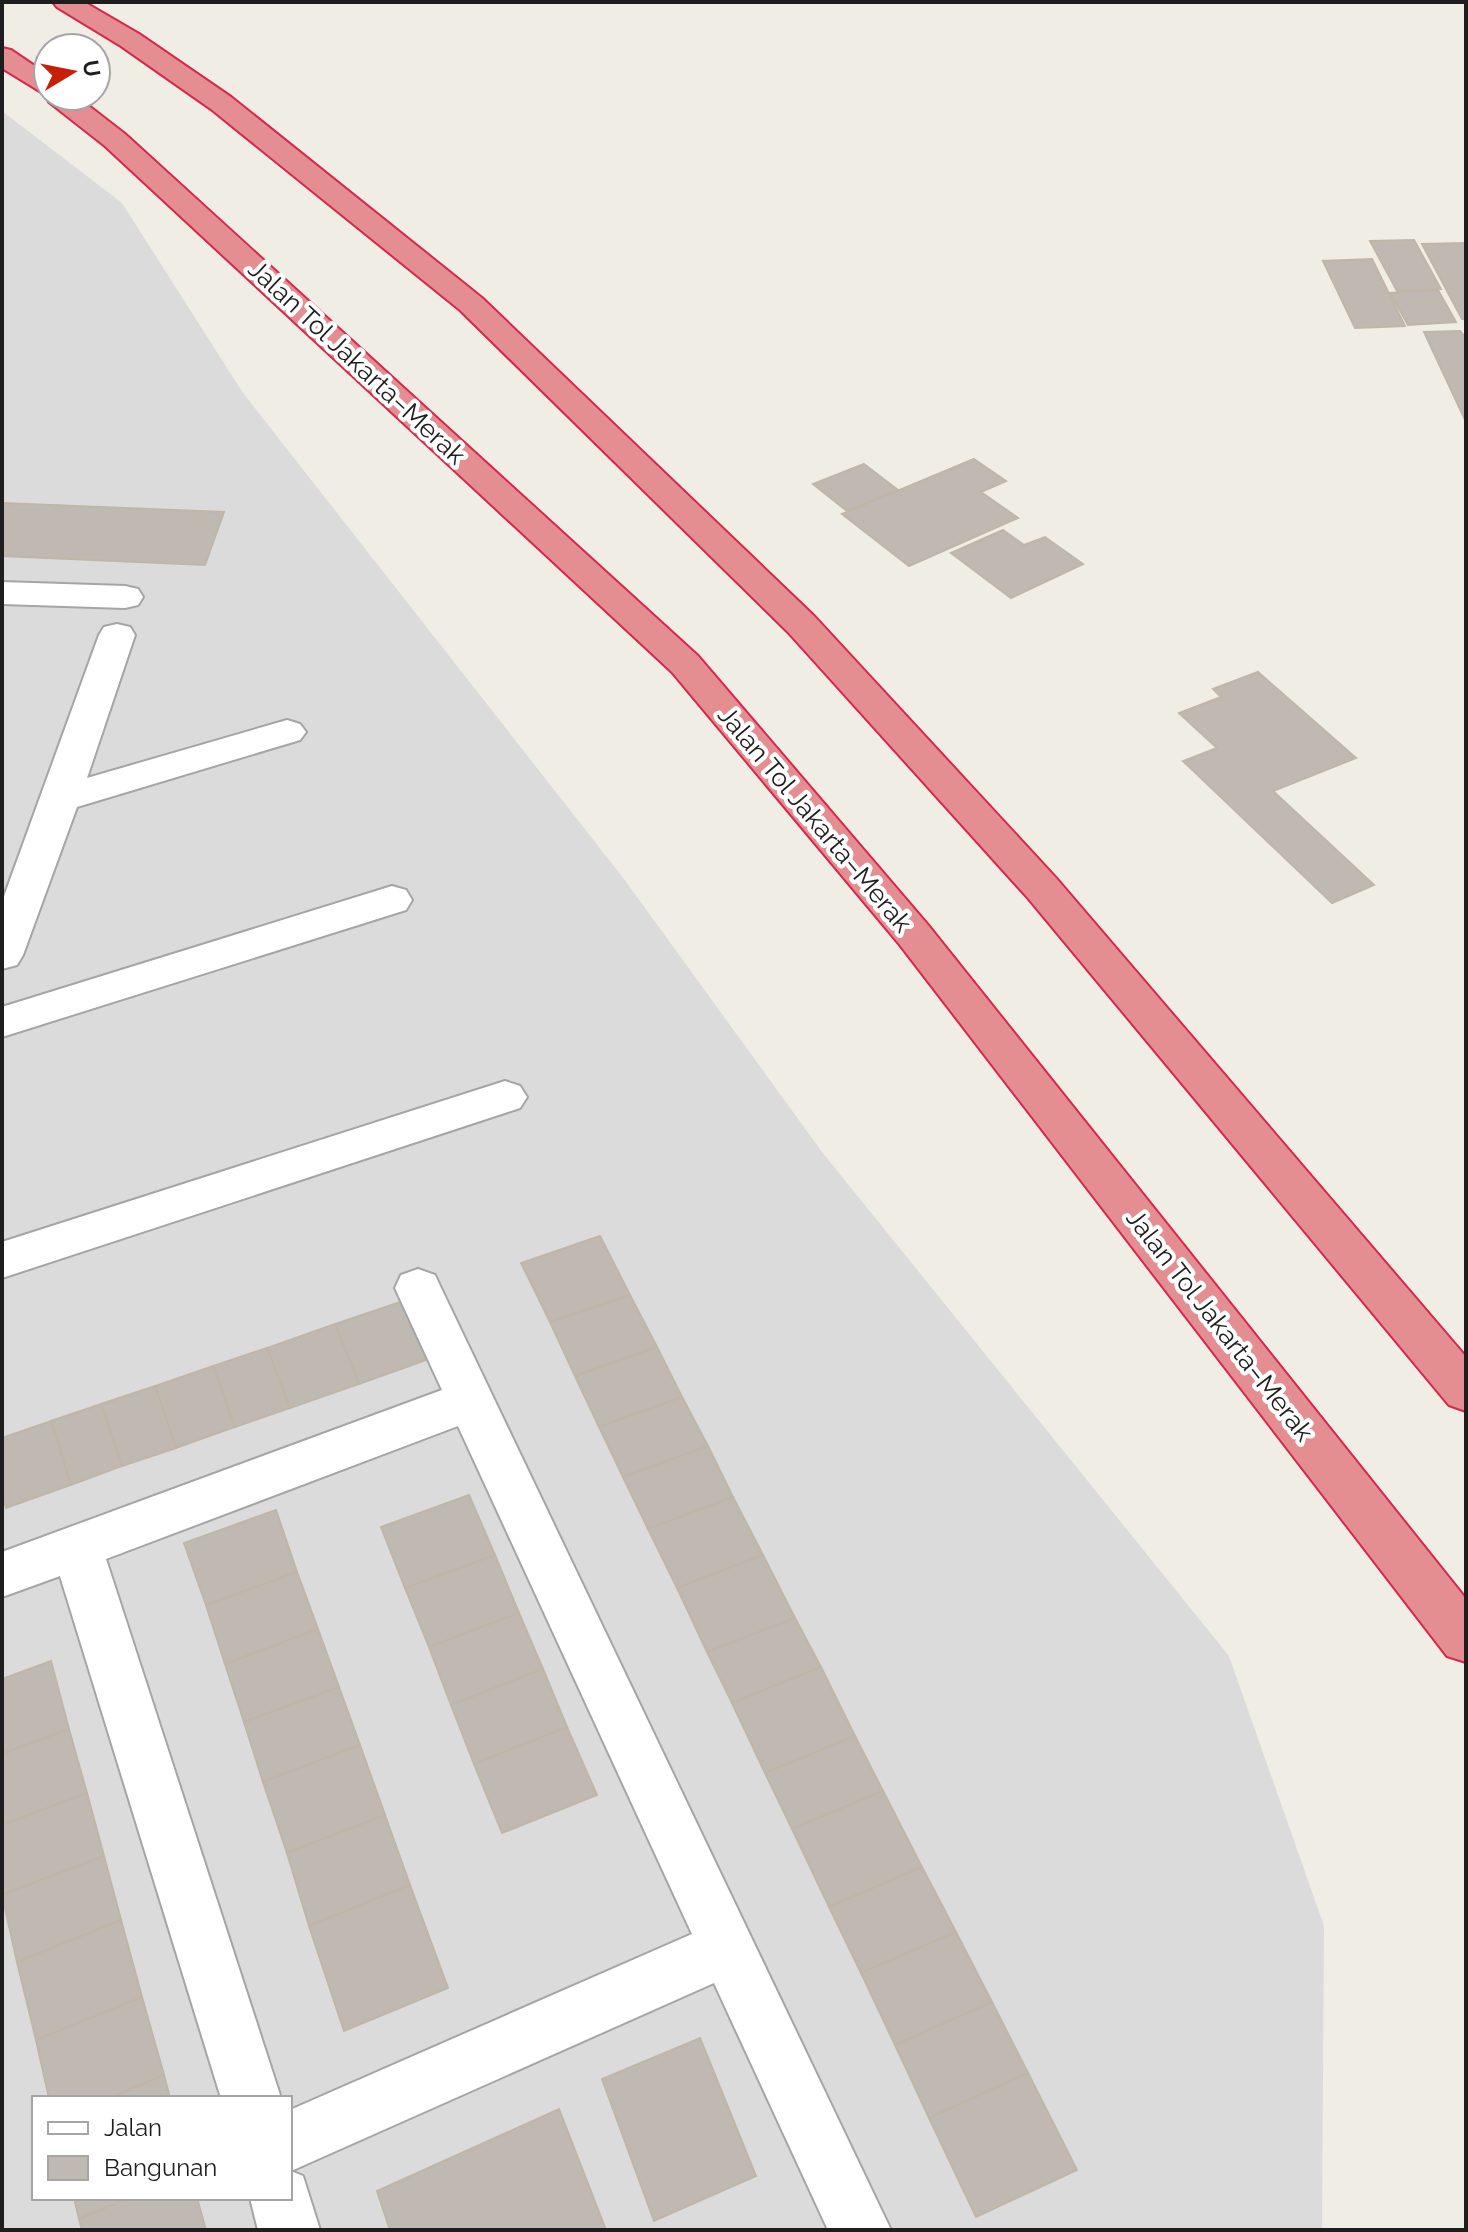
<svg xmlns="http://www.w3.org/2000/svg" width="1468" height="2232" font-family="Raleway,sans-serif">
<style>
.residential{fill:#dcdbdb;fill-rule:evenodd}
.building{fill:#bfb9b1;stroke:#c0b6a7;stroke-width:2}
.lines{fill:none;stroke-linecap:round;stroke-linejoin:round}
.street-casing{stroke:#a5a5a5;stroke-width:4}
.highway-casing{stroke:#d6284c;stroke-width:4}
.street{fill:#fff;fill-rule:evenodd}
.highway{fill:#e48e92;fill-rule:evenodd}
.labels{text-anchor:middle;stroke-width:8;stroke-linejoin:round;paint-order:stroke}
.street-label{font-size:26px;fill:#1e1e1e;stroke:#fff}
</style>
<rect width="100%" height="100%" fill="#efede4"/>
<path class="residential" d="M2,111L122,203L243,393L624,879L822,1152L1229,1656L1324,1926L1322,2230H2ZM34,2098H290V2198H34Z"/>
<g class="building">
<path d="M1414,240L1441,289L1397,291L1370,241Z"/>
<path d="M1466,243V319H1462L1422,244Z"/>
<path d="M1372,259L1405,326L1355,328L1323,261Z"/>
<path d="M1438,290L1456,322L1408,325L1390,293Z"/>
<path d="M1460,331L1466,338V422L1424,332Z"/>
<path d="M974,459L1006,481L981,492L1018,518L909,566L842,514Z"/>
<path d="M864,464L898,490L847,511L813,484Z"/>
<path d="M2,503L224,512L205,565L2,556Z"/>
<path d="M1003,530L1024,545L1045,537L1083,564L1011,598L951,553Z"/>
<path d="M1258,672L1356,758L1273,791L1374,885L1332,903L1183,761L1217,748L1179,713L1221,697L1213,689Z"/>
<path d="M600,1236L630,1295L550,1322L521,1263Z"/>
<path d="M630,1295L657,1347L575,1376L550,1322Z"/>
<path d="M406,1300L432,1358L359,1384L335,1324Z"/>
<path d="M335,1324L359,1384L290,1408L267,1348Z"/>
<path d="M657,1347L682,1397L599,1427L575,1376Z"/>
<path d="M267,1348L290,1408L235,1427L213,1366Z"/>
<path d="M213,1366L235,1427L176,1448L155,1386Z"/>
<path d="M155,1386L176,1448L122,1466L101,1404Z"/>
<path d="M682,1397L708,1446L623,1477L599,1427Z"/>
<path d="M101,1404L122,1466L71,1485L51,1421Z"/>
<path d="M51,1421L71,1485L6,1508L2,1493V1438Z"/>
<path d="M708,1446L733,1497L648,1529L623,1477Z"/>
<path d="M469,1495L495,1555L405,1588L381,1527Z"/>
<path d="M733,1497L763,1555L677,1588L648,1529Z"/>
<path d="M276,1510L297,1572L206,1605L184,1543Z"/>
<path d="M495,1555L519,1613L429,1647L405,1588Z"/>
<path d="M763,1555L795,1618L707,1652L677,1588Z"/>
<path d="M297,1572L318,1629L225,1664L206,1605Z"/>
<path d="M519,1613L543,1669L451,1705L429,1647Z"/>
<path d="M795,1618L821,1667L732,1703L707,1652Z"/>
<path d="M318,1629L339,1687L244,1722L225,1664Z"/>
<path d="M51,1661L69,1729L2,1754V1679Z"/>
<path d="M821,1667L855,1736L765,1773L732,1703Z"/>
<path d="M543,1669L567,1727L474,1764L451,1705Z"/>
<path d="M339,1687L360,1745L263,1782L244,1722Z"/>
<path d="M567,1727L597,1795L502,1833L474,1764Z"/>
<path d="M69,1729L87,1793L2,1825V1754Z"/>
<path d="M855,1736L883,1791L792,1829L765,1773Z"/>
<path d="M360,1745L385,1815L287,1853L263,1782Z"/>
<path d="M883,1791L922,1867L829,1907L792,1829Z"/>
<path d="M87,1793L104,1856L2,1895V1825Z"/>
<path d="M385,1815L410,1885L309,1926L287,1853Z"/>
<path d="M104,1856L121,1920L17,1962L2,1895Z"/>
<path d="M922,1867L956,1932L861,1973L829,1907Z"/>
<path d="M410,1885L448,1988L344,2031L309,1926Z"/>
<path d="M121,1920L142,1997L36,2040L17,1962Z"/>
<path d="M956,1932L992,2002L895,2045L861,1973Z"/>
<path d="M142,1997L164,2075L109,2098H49L36,2040Z"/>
<path d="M992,2002L1028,2073L929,2118L895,2045Z"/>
<path d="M700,2038L756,2176L654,2221L602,2079Z"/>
<path d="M1028,2073L1077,2170L976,2217L929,2118Z"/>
<path d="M164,2075L170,2098H109Z"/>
<path d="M559,2109L606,2230H390L377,2191Z"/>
<path d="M74,2198H129L79,2219Z"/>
<path d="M129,2198H197L206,2230H82L79,2219Z"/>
</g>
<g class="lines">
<defs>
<g id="street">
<path d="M2,582L125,586L138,589L143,597L138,605L125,608L2,604Z"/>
<path d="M117,624L130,627L135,635L87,778L287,720L300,724L306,732L300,740L77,807L23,955L17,965L2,969V902L99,635L104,627Z"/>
<path d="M392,886L406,890L412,900L406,910L2,1037V1007Z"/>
<path d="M505,1081L520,1086L527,1097L520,1108L2,1278V1242Z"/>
<path d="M418,1269L435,1275L441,1288L891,2230H828L714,1983L291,2171L303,2176L320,2230H258L250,2198H290V2110L692,1934L458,1426L106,1559L281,2098H221L60,1576L2,1597V1552L442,1390L395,1288L401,1275Z"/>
</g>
<g id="highway">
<path d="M53,2H84L139,34L231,97L482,298L814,616L1056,878L1466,1357V1411L1449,1405L1028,898L788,632L460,310L211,109L121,46L57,7Z"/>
<path d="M2,48L11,50L48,75V96H76L125,134L698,656L928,925L1466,1599V1662L1447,1656L900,945L672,672L105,146L49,102L46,95L2,68Z"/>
</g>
</defs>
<use href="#street" class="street-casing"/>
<use href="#highway" class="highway-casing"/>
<use href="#street" class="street"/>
<use href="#highway" class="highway"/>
</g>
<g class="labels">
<g class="street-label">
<text transform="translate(357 362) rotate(43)" y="9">Jalan Tol Jakarta–Merak</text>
<text transform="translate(815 819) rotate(50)" y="9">Jalan Tol Jakarta–Merak</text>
<text transform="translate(1220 1325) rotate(52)" y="9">Jalan Tol Jakarta–Merak</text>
</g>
</g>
<rect width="1468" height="2232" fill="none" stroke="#1e1e1e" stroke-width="8"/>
<rect x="32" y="2096" width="260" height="104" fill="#ffffff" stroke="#a5a5a5" stroke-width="2"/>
<rect x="48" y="2122" width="40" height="12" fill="#ffffff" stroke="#a5a5a5" stroke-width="2"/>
<text x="104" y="2136" font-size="24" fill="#1e1e1e">Jalan</text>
<rect x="48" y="2156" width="40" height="24" fill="#bfb9b1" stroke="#a5a5a5" stroke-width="2"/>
<text x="104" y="2176" font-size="24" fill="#1e1e1e">Bangunan</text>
<g transform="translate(72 72) rotate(80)"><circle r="38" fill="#ffffff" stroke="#a5a5a5" stroke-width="2"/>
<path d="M0-6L14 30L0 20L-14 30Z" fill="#c72005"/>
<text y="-12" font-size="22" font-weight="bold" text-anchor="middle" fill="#1e1e1e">U</text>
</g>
</svg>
